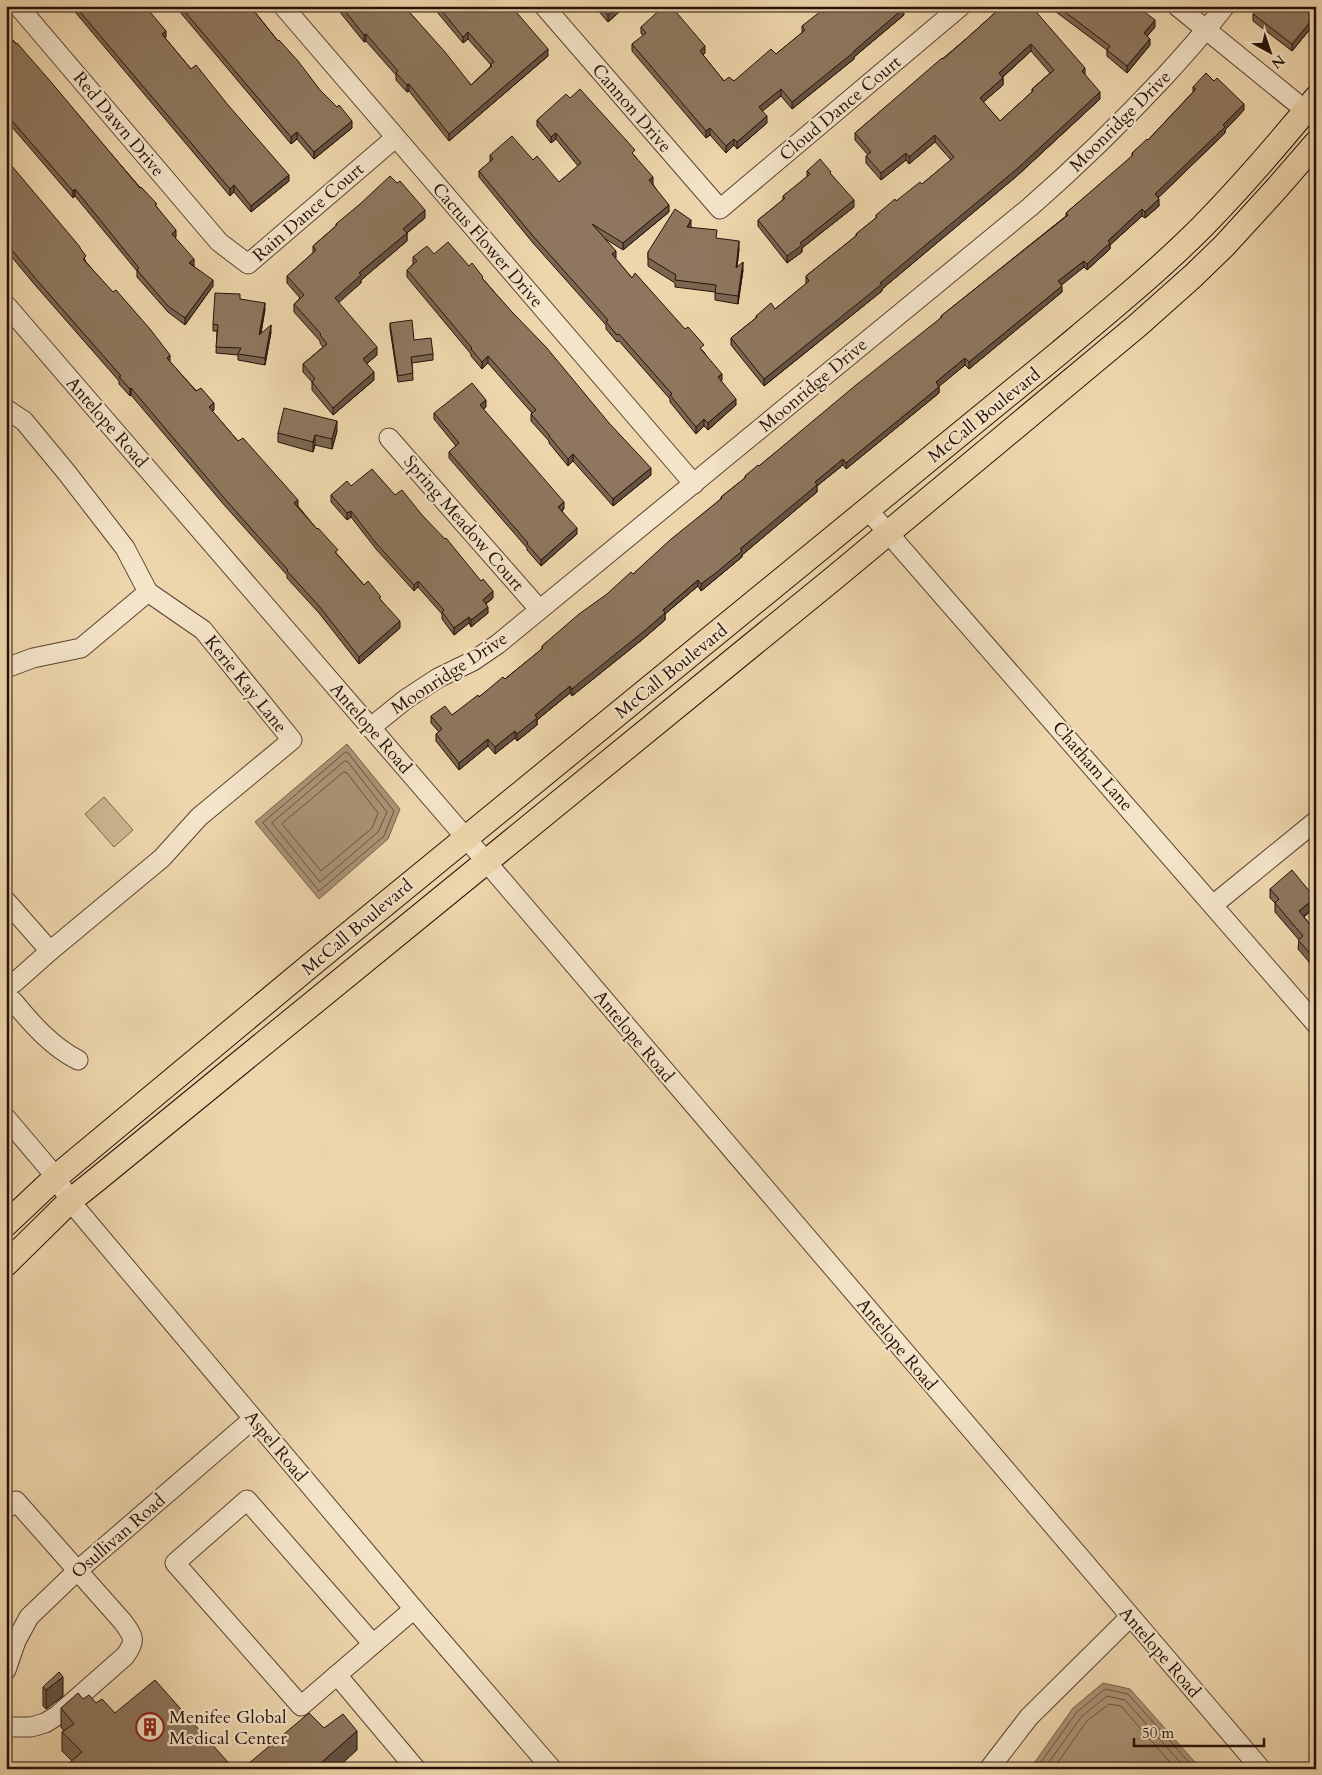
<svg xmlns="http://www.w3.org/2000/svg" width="1322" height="1775" font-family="Cardo,serif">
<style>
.green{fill:#ccb590;stroke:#79634c}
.water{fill:#aa9375;stroke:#755f4a}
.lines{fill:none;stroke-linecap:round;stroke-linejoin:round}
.shore{stroke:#68523f;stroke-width:1}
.minor-casing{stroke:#584232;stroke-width:21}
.major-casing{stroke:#261109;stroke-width:26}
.minor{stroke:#f4e4c9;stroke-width:19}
.major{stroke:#eed6ac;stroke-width:24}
.wall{fill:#7a6651;stroke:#261109;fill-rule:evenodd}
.shaded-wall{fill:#635342;stroke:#261109}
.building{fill:#8e775e;stroke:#261109;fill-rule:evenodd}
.labels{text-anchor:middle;stroke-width:4.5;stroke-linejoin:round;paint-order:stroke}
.street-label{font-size:18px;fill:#261109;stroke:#f4e4c9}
.poi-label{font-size:18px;fill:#261109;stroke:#f4e4c9;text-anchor:start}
</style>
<rect width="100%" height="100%" fill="#eed6ac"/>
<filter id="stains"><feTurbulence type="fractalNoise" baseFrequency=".004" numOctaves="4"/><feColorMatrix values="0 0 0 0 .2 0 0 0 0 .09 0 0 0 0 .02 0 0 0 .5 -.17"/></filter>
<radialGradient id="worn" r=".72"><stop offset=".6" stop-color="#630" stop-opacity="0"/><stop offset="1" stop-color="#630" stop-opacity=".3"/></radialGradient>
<path class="green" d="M104,797L133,830L114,847L85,814Z"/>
<g class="water">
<path d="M347,744L400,809L388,839L319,899L255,822Z"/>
<path d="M1103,1683L1130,1689L1201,1769H1030L1073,1708Z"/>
</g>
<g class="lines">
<g class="shore">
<path d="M346,752L348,753L394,811L384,836L319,891L263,823Z"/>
<path d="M345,761L348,762L387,812L378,832L320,882L272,823Z"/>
<path d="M344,772L347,773L378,813L372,828L321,871L282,824Z"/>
<path d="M1036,1769L1077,1712L1105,1689L1128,1694L1195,1769"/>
<path d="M1044,1769L1082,1716L1107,1696L1125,1700L1186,1769"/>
<path d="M1053,1769L1087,1721L1109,1704L1121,1706L1176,1769"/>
</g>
<defs>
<g id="minor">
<path d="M18,6L219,242L248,264L395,138"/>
<path d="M283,6L694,484"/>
<path d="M544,6L720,209L961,6"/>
<path d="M1177,6L1316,119"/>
<path d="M6,305L466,838L1261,1769"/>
<path d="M6,409L24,421L67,473L125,548L148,592L203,630L292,740L199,817L162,858L50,951L6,901"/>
<path d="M389,438L539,609"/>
<path d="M868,510L1316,1024"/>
<path d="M6,668L33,658L81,648L148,592"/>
<path d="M370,728L406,699L438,678L473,661L498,644L1030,207C1077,166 1122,122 1165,76C1186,53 1206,31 1225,6"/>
<path d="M1213,905L1316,821"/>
<path d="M14,983L50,951"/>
<path d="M13,1001C31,1023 52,1047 78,1060"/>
<path d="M6,1118L56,1177L70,1201L414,1609L552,1769"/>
<path d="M6,1509L16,1501L123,1622C133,1636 137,1640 125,1656L58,1715L45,1723L31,1727H6"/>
<path d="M414,1609L337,1675L416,1769"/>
<path d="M6,1670L16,1641L29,1617L77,1571L253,1419"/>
<path d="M337,1675L301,1706L175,1563L247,1500L373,1644"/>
<path d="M989,1769L1029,1717L1130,1617"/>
</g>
<g id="major">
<path d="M6,1224L56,1177L312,964L1059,353C1108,312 1157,272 1202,227C1242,186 1280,142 1316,98"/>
<path d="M6,1264L70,1201L95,1181L834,578L1138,325L1193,276L1224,246L1277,188L1316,143"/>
</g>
</defs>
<use href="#minor" class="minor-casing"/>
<use href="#major" class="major-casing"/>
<use href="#minor" class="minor"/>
<use href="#major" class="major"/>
</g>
<g class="wall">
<path d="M70,6H145L166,37L165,38L191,69L289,181L251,212L234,192L230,196Z"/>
<path d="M175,6H250L278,41L352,128L314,159L297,139L291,144Z"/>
<path d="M335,6H409L406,8L471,85L490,67L491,65L468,39L463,43L432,6H511L548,56L449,141L409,91L407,92L396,80V75L366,41L364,42Z"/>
<path d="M594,6H626L608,22Z"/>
<path d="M749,6H762L754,12Z"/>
<path d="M1048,6H1137L1155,27L1147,36L1150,45L1127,73L1107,56V50Z"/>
<path d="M1316,6V32L1311,28L1292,51L1253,21V14Z"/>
<path d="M997,11L1085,75L1100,99L1018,175L882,289V291L764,386L731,345V338L756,318V316L775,309L806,284V276L856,236V234L876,218V215L922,184L951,160L935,142L909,164L906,160L881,180L866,163V156L868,155L855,140V133L967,38ZM1031,51L1050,73L1032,89V92L1000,121L983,102L1003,85V77Z"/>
<path d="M824,13L904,15L854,57V59L792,109L781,96L762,111L767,123L737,149L734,145L726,153L710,135L706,138L632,51V44L643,36L641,33V27L705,53L703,55L724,81H734L776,54L802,33V26Z"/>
<path d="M6,32L157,207L176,237L175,238L194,266L213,286L185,325L168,312L137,277V271L75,196L73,198L6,120Z"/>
<path d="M1193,87L1244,110L1225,130V133L1158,198L1159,206L1145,218L1142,216L1110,245V249L1087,270L1084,267L1061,285L1062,292L969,369L965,365L939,386V393L846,469L843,465L817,486V492L742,555V557L701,591L698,586L665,614V620L643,639L572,696L570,693L537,720V725L517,741L515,738L495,754L488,746L459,770L436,741V734L439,732L431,723V716L452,715L505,679L542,649V646L633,574L721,499V497L745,478V476L759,466L941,318V316L1066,216V213L1132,157V153L1148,140L1193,92Z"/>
<path d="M570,98L635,156L653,184L669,212L623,250L604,238L616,258H615L632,278L704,352L736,405L708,430L704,426L696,434L670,402V399L619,341L617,342L606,329V325L533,243L479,177V171L490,162V155L533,160L559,182L578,166L556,139L551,143L537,126V120Z"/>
<path d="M6,168L80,249L86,262L170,362L214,410L212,411L238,441L298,506L338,555L364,585L381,600L400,628L359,664L319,613L287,578V575L225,506L131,395L130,396L119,384V381L35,285L6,250Z"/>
<path d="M807,171L831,174L854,207L802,248V252L787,263L758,226V220L783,200V196L807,177Z"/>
<path d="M425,218L407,233V241L361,280V283L338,302L377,355L366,364L374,380L333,415L312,390V382L303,372V364L323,347L320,343V341L294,312V304L300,298L287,283V276L313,253V246L336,226V224Z"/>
<path d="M691,228L739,249L737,267L743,270L738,304L715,300V292L675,287V283L648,266V252Z"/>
<path d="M434,254L469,266L483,279L651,475L613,506L573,461L568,466L549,443V441L531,421V414L532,413L488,363L482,369L471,356V354L407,277V270L413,264V257Z"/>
<path d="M240,299L265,309L261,334L271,332L265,365L238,360V355L216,353L217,331H213V324Z"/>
<path d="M390,323L433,354V360L412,363L413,380L398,382L390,329Z"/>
<path d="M486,407L483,409L564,509L562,511L577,534L541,566L527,550V548L449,458V452L456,446L434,419V413Z"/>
<path d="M337,431L332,449L315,445L313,452L278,442V433Z"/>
<path d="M351,486L395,495L422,515L493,598L486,604L488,613L471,627L469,623L454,635L442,619V614L418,587L414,591L376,549L351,517L347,520L331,502V495Z"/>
<path d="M1270,889L1315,907L1304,917L1316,932V970L1298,949L1299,940L1275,912V903L1270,898Z"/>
<path d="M43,1687L63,1696L46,1709L43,1706Z"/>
<path d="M83,1699L96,1703L115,1713L234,1769L72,1761L62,1751V1732L64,1731L61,1727V1708Z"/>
</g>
<g class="shaded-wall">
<path d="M618,6H626L608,22V15Z"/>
<path d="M754,6H762L754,12Z"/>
<path d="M904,8V15L854,57V59L792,109V102Z"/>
<path d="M1155,20V27L1144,40V33Z"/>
<path d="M1311,21V28L1292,51V44Z"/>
<path d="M166,31V37L162,41V34Z"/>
<path d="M468,32V39L463,43V37Z"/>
<path d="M366,34V41L364,42V35Z"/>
<path d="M1150,39V45L1127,73V66Z"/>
<path d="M1031,44V51L999,80V73Z"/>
<path d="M705,46V53L700,57V51Z"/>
<path d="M548,49V56L449,141V134Z"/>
<path d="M1085,68V75L1082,71Z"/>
<path d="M1003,78V85L980,105V98Z"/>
<path d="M409,84V91L407,92V85Z"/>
<path d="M781,89V96L759,114V107Z"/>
<path d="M1100,92V99L1018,175L882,289V291L764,386V379L880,283Z"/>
<path d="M1244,104V110L1225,130V133L1155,201V194Z"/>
<path d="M767,116V123L737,149V142Z"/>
<path d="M352,121V128L314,159V152Z"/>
<path d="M710,128V135L706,138V131Z"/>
<path d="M297,132V139L291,144V137Z"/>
<path d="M556,133V139L551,143V137Z"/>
<path d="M935,135V142L909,164V157Z"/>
<path d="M734,139V145L726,153V146Z"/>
<path d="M906,153V160L881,180V173Z"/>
<path d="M289,175V181L251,212V206Z"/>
<path d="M653,177V184L649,187V180Z"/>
<path d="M234,185V192L230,196V189Z"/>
<path d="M75,189V196L73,198V191Z"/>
<path d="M1159,199V206L1145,218V212Z"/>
<path d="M854,200V207L802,248V252L787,263V256L800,243Z"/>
<path d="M669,205V212L623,250V243Z"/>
<path d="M1142,209V216L1110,245V249L1087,270V264L1108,241Z"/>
<path d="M425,210V218L403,236V229Z"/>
<path d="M691,220V228L687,227Z"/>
<path d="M176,230V237L172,241V234Z"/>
<path d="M407,233V241L361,280V283L335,306V298L359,273Z"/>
<path d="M739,241V249L736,275V268Z"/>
<path d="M616,251V258L612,261V254Z"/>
<path d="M194,259V266L189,263Z"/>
<path d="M1084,261V267L1058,288V281Z"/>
<path d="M743,262V270L738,304V296Z"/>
<path d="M213,280V286L185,325V318Z"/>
<path d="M1062,286V292L969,369V362Z"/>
<path d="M265,303V309L259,342V335Z"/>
<path d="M271,325V332L265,365V358Z"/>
<path d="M377,347V355L363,367V359Z"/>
<path d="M170,355V361L167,358Z"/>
<path d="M488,356V363L482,369V362Z"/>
<path d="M965,358V365L936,389V382Z"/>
<path d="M374,372V380L333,415V408Z"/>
<path d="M722,374V380L718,383V377Z"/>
<path d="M939,387V393L846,469V463Z"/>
<path d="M131,388V395L130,396V389Z"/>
<path d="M736,399V405L708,430V423Z"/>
<path d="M486,400V407L480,412V405Z"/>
<path d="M214,403V410L209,414V407Z"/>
<path d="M704,419V426L696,434V427Z"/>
<path d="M337,421V431L332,449V439Z"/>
<path d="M315,435V445L313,452V442Z"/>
<path d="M573,454V461L568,466V459Z"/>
<path d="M843,459V465L817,486V492L742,555V557L701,591V584L815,482Z"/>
<path d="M651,468V475L613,506V499Z"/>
<path d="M298,500V506L294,510V503Z"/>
<path d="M564,502V509L558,513V507Z"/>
<path d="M351,511V517L347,520V513Z"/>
<path d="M577,528V534L541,566V560Z"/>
<path d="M698,580V586L665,614V620L643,639L572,696V689Z"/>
<path d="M418,581V587L414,591V585Z"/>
<path d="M493,591V598L483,606V600Z"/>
<path d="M488,607V613L471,627V620Z"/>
<path d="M469,617V623L454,635V628Z"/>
<path d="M400,621V628L359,664V657Z"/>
<path d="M570,686V693L537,720V725L517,741V734L535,715Z"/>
<path d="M515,731V738L495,754V747Z"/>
<path d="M488,739V746L459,770V763Z"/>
<path d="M1315,898V907L1299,920V911Z"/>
<path d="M63,1677V1696L46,1709V1690Z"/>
<path d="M357,1731V1750L336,1769H314Z"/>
</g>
<g class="building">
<path d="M75,6H145L166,31L162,34L191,69L196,65L228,105L289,175L251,206L234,185L230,189Z"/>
<path d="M180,6H250L278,41L279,40L298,61L320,90L337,107L339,105L352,121L314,152L297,132L291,137Z"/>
<path d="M341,6H404L445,52L471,85L492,66L490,65L494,62L468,32L463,37L438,6H511L548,49L449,134L409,84L407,85L396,73L398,71L366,34L364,35Z"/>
<path d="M600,6H618L608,15Z"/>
<path d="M664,6H671L705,46L700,51L724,81L729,77L734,81L771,49L776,54L805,30L802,26L821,11L824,13L832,6H902L904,8L854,51V52L792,102L781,89L759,107L767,116L737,142L734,139L726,146L710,128L706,131L632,44L646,33L641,27Z"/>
<path d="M1001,6H1031L1085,68L1082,71L1100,92L1018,168L880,283L882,284L764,379L731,338L757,317L756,316L771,303L775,309L809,281L806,276L857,235L856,234L877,217L876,215L895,199L896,201L920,182L922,184L954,157L935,135L909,157L906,153L881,173L866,156L871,152L855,133L942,58L943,59L967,38L997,11ZM1031,44L1054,70L1032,89L1033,91L1000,121L980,98L1003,78L999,73Z"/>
<path d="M1057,6H1137L1155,20L1144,33L1150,39L1127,66L1107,50L1110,46Z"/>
<path d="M1259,6H1316V25L1311,21L1292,44L1253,14Z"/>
<path d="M6,32L16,44L17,43L51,82L140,188L141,187L157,204L155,205L176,230L172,234L194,259L189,263L213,280L185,318L168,306L137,270L139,268L75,189L73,191L6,114Z"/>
<path d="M1206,73L1214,81L1217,78L1244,104L1223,125L1225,127L1155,194L1159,199L1145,212L1142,209L1108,241L1110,243L1087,264L1084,261L1058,281L1062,286L969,362L965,358L936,382L939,387L846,463L843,459L815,482L817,485L740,549L742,551L717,572L701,584L698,580L663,610L665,613L643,632L572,689L570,686L535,715L537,718L517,734L515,731L495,747L488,739L459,763L436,734L442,729L431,716L445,706L452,715L478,695L479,697L503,677L505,679L543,648L542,646L579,614L607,594L631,572L633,574L670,540L722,498L721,497L746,477L745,476L758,465L759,466L856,385L942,317L941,316L1068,215L1066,213L1133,155L1132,153L1147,139L1148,140L1196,89L1193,87Z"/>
<path d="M580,89L635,150L632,153L653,177L649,180L669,205L623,243L592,224L616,251L612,254L632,278L635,273L685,329L688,327L704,345L700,348L722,374L718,377L736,399L708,423L704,419L696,427L670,395L672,394L619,334L617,335L606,322L608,320L533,236L479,171L493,159L490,155L512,136L533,160L537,156L559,182L581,163L556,133L551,137L537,120L566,94L570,98Z"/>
<path d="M820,159L831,172L830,173L854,200L800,243L802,245L787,256L758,220L785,198L783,196L810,174L807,171Z"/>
<path d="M11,165L80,247V248L86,256L83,259L113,292L116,290L150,329L170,355L167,358L196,391L201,388L214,403L209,407L238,441L243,438L298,500L294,503L317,529L318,528L338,550L335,552L364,585L368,581L381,597L379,598L400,621L359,657L319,606L287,571L288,570L225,499L131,388L130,389L119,377L121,376L35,278L6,243V168Z"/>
<path d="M390,176L397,183L400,181L425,210L403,229L407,233L359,273L361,275L335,298L377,347L363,359L374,372L333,408L312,382L315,379L303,364L327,344L320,335L321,334L294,304L304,295L287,276L316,250L313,246L337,225L336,224L360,204Z"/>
<path d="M675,209L691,220L687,227L717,230L716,238L739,241L736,268L743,262L738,296L715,293L716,285L675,280L676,275L648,258V252Z"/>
<path d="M448,242L469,266L472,263L483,277L482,278L512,312L546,347L609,423L651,468L613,499L573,454L568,459L549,436H550L531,414L536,410L488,356L482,362L471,349L472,348L407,270L417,261L413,257L427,246L434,254Z"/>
<path d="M215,293L240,294V299L265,303L259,335L271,325L265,358L238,354L241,348L216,347L218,325L213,324Z"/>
<path d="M412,320L414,340L431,338L433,354L411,357L413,373L398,376L390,323Z"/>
<path d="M472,383L486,400L480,405L564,502L558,507L577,528L541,560L527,544L528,543L449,452L459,443L434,413Z"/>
<path d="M284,408L337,421L332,439L315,435L313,442L278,433Z"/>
<path d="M372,469L395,495L402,490L422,515L445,539L446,538L481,581L483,579L493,591L483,600L488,607L471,620L469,617L454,628L442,612L444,610L418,581L414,585L376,543L351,511L347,513L331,495L347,481L351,486Z"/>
<path d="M1292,870L1315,898L1299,911L1316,932V960L1298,940L1303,936L1275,903L1279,899L1270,889Z"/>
<path d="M59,1672L63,1677L46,1690L43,1687Z"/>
<path d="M155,1680L234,1769H62L82,1752L62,1732L74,1724L61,1708L78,1693L83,1699L89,1695L96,1703L102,1699L115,1713Z"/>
<path d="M309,1713L324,1728L343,1714L357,1731L314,1769H242Z"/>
</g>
<defs>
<symbol id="building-ring" viewBox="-11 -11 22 22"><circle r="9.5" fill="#f4e4c9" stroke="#8f2418" stroke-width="1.5"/><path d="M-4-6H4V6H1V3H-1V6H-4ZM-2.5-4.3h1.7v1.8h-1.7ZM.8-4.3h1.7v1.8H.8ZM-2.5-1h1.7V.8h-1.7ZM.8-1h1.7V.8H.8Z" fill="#8f2418"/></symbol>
</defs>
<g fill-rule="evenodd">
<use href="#building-ring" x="134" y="1711" width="32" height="32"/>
</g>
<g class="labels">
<g class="street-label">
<text transform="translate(632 108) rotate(49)" y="6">Cannon Drive</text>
<text transform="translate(840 108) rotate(-40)" y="6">Cloud Dance Court</text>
<text transform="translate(1120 121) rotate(-45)" y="6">Moonridge Drive</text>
<text transform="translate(119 124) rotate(50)" y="6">Red Dawn Drive</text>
<text transform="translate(308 212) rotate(-41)" y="6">Rain Dance Court</text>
<text transform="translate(488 245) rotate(49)" y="6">Cactus Flower Drive</text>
<text transform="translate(813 385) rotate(-40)" y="6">Moonridge Drive</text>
<text transform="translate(984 415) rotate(-39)" y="6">McCall Boulevard</text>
<text transform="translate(107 422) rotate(49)" y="6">Antelope Road</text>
<text transform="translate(464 523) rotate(49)" y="6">Spring Meadow Court</text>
<text transform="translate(671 671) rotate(-39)" y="6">McCall Boulevard</text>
<text transform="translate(449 673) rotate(-33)" y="6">Moonridge Drive</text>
<text transform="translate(246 684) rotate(51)" y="6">Kerie Kay Lane</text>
<text transform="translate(371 728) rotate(49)" y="6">Antelope Road</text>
<text transform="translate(1093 766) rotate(49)" y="6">Chatham Lane</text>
<text transform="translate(357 927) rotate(-40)" y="6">McCall Boulevard</text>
<text transform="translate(634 1036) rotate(50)" y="6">Antelope Road</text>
<text transform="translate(897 1344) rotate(50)" y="6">Antelope Road</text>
<text transform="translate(276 1446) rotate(50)" y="6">Aspel Road</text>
<text transform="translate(118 1536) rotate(-41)" y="6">Osullivan Road</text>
<text transform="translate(1160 1652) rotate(49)" y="6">Antelope Road</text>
</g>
<g class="poi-label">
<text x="169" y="1723">Menifee Global<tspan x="169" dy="21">Medical Center</tspan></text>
</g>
</g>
<rect width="1322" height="1775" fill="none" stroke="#eed6ac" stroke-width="25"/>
<rect x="8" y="8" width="1307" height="1760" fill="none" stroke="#261109" stroke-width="2.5"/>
<rect x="12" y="12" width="1297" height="1750" fill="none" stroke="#261109"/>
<g transform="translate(1270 52) rotate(140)" stroke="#f4e4c9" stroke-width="4" paint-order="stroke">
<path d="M0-4L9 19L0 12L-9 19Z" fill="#261109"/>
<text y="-8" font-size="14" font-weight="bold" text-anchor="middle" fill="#261109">N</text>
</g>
<path d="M1134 1738v8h130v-8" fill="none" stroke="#261109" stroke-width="2.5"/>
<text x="1142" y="1738" font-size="15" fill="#261109" stroke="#f4e4c9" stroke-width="4" paint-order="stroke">50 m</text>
<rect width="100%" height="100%" filter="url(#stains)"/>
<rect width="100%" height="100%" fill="url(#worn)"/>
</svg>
